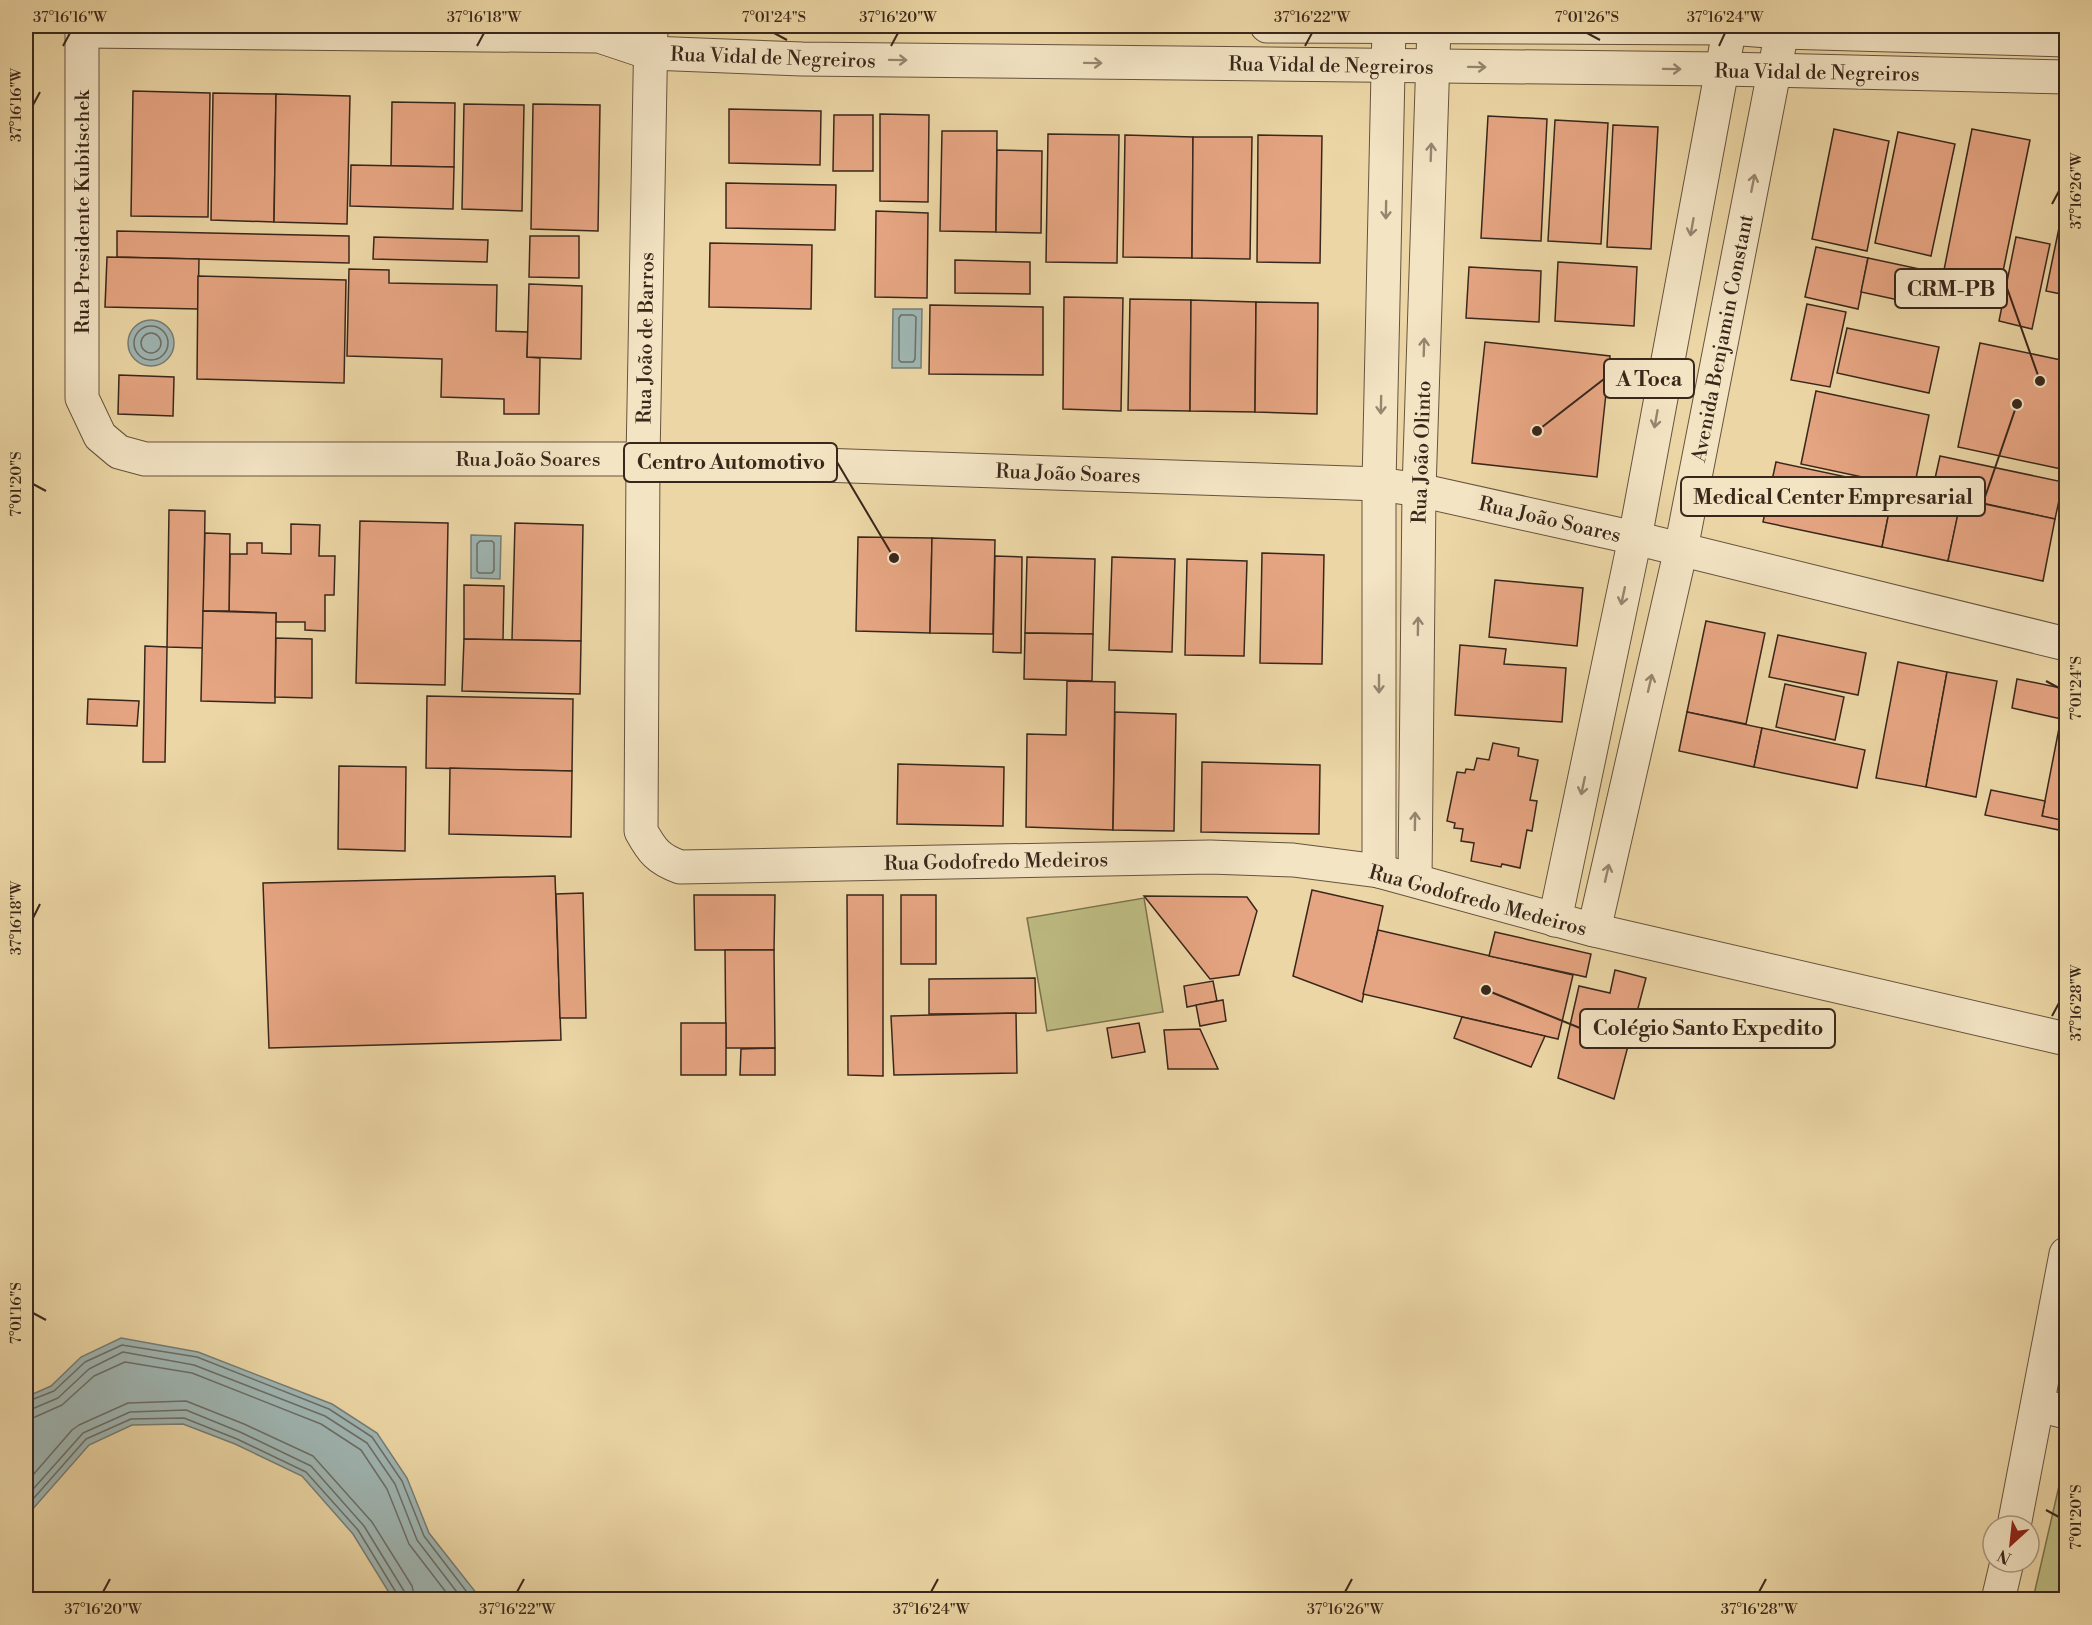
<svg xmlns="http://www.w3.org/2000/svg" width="2092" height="1625" font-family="'Libre Bodoni',serif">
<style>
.green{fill:#bdbc82;stroke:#7b724e;stroke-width:1.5}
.water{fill:#9fb6b3;stroke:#767d76;stroke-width:1.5}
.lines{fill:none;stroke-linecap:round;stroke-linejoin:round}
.shore{stroke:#6c6e67;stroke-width:1.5}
.building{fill:#e6a582;stroke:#39271b;stroke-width:1.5}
.minor-casing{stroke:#66533e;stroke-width:35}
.minor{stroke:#f3e4c4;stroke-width:33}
.oneway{stroke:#968670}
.ticks{fill:none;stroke:#39271b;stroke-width:2}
.labels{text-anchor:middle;stroke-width:4.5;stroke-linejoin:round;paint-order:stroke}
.street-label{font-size:20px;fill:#39271b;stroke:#f3e4c4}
.leader{fill:none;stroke:#39271b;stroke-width:2}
.callout-dot{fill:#39271b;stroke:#f3e4c4;stroke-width:2}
.callout{fill:#f3e4c4;stroke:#39271b;stroke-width:2}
.callout-label{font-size:21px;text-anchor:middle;font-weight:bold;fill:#39271b}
.neatline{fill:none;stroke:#39271b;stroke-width:2}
.ticks-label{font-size:15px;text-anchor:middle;fill:#39271b}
</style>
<rect width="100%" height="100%" fill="#ecd6a5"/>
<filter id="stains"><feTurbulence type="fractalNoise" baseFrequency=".00333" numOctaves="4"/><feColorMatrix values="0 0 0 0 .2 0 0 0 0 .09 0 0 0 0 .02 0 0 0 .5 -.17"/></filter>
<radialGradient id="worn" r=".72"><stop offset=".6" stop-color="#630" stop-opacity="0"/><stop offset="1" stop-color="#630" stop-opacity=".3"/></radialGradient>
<g class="green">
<path d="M26,50H30L26,238Z"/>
<path d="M1144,898L1163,1012L1047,1031L1027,918Z"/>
<path d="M2062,1473L2066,1474V1599H2033Z"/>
</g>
<g class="water">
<path d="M893,309H922L921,368H892Z"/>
<circle cx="151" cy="343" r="23"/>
<path d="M471,535L501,536L500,579L471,578Z"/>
<path d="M121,1338L198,1352L332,1404L377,1433L407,1478L429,1533L481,1599H393L353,1534L302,1476L235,1444L183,1424L132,1425L89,1445L31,1511L26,1514V1397L51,1386L81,1357Z"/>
</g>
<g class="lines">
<g class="shore">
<path d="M901,315H913L916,317L915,359L913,362H901L899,360V318Z"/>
<circle cx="151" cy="343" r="17"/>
<circle cx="151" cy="343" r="10"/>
<path d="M480,541H492L494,543V570L492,573H479L477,571V544Z"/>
<path d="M26,1402L54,1391L85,1362L122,1345L197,1357L329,1409L372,1437L402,1481L424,1536L473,1600"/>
<path d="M26,1410L32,1409L58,1398L89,1369L123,1352L194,1365L325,1416L367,1443L395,1484L417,1540L463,1600"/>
<path d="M26,1419L35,1417L62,1405L94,1376L125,1362L192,1373L321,1424L361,1450L387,1489L409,1544L452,1600"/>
<path d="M26,1483L72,1430L79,1425L128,1403L186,1401L244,1424L313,1456L372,1522L412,1586L415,1600"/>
<path d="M26,1497L83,1433L130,1412L186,1410L240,1432L311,1466L364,1526L404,1591L406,1600"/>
<path d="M26,1507L86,1439L131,1419L184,1418L237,1439L306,1472L358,1530L397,1594L398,1600"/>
</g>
</g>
<g class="building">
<path d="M133,91L210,93L208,217L131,216Z"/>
<path d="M213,93L276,94L274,222L211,220Z"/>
<path d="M276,94L350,96L347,224L274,222Z"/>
<path d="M392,102L455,103L454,167L391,166Z"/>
<path d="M464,104L524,105L522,211L462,209Z"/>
<path d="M533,104L600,105L598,231L531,229Z"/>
<path d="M729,109L821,111L820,165L729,163Z"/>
<path d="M880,114L929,115L928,202L880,201Z"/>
<path d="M834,115H873V171H833Z"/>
<path d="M1488,116L1547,119L1541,241L1481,238Z"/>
<path d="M1555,120L1608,123L1601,244L1548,241Z"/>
<path d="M1613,125L1658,127L1651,249L1607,247Z"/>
<path d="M1834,129L1889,141L1867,251L1812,239Z"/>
<path d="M1972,129L2030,140L2000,286L1943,275Z"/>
<path d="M942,131H997L996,232L940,231Z"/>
<path d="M1898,132L1955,144L1931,256L1875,243Z"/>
<path d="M1048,134L1119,135L1117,263L1046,262Z"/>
<path d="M1125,135L1193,137L1192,258L1123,257Z"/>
<path d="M1258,135L1322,136L1320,263L1257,262Z"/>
<path d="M1193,137H1252L1250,259L1192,258Z"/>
<path d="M997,150L1042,151L1041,233L996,232Z"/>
<path d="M351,165L454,167L453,209L350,206Z"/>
<path d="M726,183L836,185L835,230L726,228Z"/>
<path d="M2066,194V295L2046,291Z"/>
<path d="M876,211L928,213L927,298L875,297Z"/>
<path d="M117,231L349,236V263L117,257Z"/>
<path d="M530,236H579V278L529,277Z"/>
<path d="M374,237L488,240L487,262L373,259Z"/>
<path d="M2016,237L2050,244L2032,329L1999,321Z"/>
<path d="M710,243L812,245L811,309L709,307Z"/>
<path d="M1816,247L1868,258L1858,309L1805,297Z"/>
<path d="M107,257L199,259L198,309L105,307Z"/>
<path d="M1868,258L1929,271L1922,305L1861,292Z"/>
<path d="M955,260L1030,262V294L955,293Z"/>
<path d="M1558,262L1637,267L1634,326L1555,321Z"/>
<path d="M1469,267L1541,271L1539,322L1466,318Z"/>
<path d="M349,269L389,270V283L497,285L496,331L528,332L527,357L540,358L539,414H504V399L441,397L442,359L347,356Z"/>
<path d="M198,276L346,280L344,383L197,379Z"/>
<path d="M529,284L582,286L581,359L527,357Z"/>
<path d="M1064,297L1123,298L1121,411L1063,409Z"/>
<path d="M1130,299L1191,300L1190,411L1128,410Z"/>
<path d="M1191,300L1256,302L1255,412L1190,411Z"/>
<path d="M1256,302L1318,303L1317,414L1255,412Z"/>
<path d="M1807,304L1846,312L1830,387L1791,380Z"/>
<path d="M930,305L1043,307V375L929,374Z"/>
<path d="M1847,328L1939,347L1929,393L1837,373Z"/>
<path d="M1485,342L1610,356L1597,477L1472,463Z"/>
<path d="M1980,343L2066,361V470L1958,447Z"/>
<path d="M119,375L174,377L173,416L118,414Z"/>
<path d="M1816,391L1929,415L1914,488L1801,464Z"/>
<path d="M1940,456L2063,482L2055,519L1932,492Z"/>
<path d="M1776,462L1894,487L1882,547L1763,522Z"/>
<path d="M1894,487L1961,501L1948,561L1882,547Z"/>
<path d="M1961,499L2055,519L2043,581L1948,561Z"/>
<path d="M169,510L205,511L203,648L167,647Z"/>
<path d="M360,521L448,523L445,685L356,683Z"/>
<path d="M515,523L583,525L581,641L512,640Z"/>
<path d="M291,524L320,525L319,556H335L334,595H325V631L305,630V622H276V613L229,611L230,554H247V543H262V553L291,554Z"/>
<path d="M205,533L230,534L229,611H203Z"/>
<path d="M858,537L932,538L930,633L856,631Z"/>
<path d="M932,538L995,540L993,634L930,633Z"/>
<path d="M1262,553L1324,555L1322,664L1260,663Z"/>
<path d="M995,556L1022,557L1021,653L993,652Z"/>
<path d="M1027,557L1095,559L1093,634L1025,633Z"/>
<path d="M1112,557L1175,559L1172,652L1109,650Z"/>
<path d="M1187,559L1247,561L1244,656L1185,655Z"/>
<path d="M1495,580L1583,588L1577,646L1489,637Z"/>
<path d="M464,585L504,586L503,640L464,639Z"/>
<path d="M203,611L276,613L275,703L201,701Z"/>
<path d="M1706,621L1765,633L1746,724L1687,712Z"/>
<path d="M1025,633L1093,634L1092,681L1024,679Z"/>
<path d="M1778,635L1866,653L1858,695L1769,677Z"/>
<path d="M276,638L312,639V698L275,697Z"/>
<path d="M464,639L581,641L580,694L462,691Z"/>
<path d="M1460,645L1506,649L1504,664L1566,668L1562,722L1455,715Z"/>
<path d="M145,646L167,647L165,762H143Z"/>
<path d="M1898,662L1947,672L1926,787L1876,778Z"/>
<path d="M1947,672L1997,681L1976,797L1926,787Z"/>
<path d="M2017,679L2066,689V720L2012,708Z"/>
<path d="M1067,681L1115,682L1113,830L1026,827L1027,734L1066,735Z"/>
<path d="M1785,684L1844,697L1835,740L1776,727Z"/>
<path d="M427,696L573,699L572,771L426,768Z"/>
<path d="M88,699L139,701L137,726L87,724Z"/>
<path d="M1115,712L1176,714L1174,831L1113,830Z"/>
<path d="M1687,712L1762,728L1754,767L1679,751Z"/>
<path d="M2061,718L2066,720V822L2042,816Z"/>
<path d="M1762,728L1865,750L1857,788L1754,767Z"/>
<path d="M1493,743L1519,748L1518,756L1538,760L1530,800L1537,801L1532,831L1527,830L1520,868L1502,864L1501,867L1471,861L1474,843L1461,841L1463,829L1454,828L1455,823L1447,821L1457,772L1465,773L1466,769L1474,770L1477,758L1489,760Z"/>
<path d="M1202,762L1320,765L1319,834L1201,832Z"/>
<path d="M898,764L1004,767L1003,826L897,824Z"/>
<path d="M339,766L406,767L405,851L338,849Z"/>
<path d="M450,768L572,771L571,837L449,834Z"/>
<path d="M1991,790L2045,801L2042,816L2061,820L2059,830L1985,815Z"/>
<path d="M555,876L561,1040L269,1048L263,883Z"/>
<path d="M1312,890L1383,906L1362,1002L1293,976Z"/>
<path d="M583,893L586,1018H560L556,894Z"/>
<path d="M694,895H775L774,950H695Z"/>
<path d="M847,895H883V1076L848,1075Z"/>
<rect x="901" y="895" width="35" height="69"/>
<path d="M1144,896L1247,897L1257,911L1239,975L1210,979Z"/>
<path d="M1378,930L1573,975L1558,1039L1363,994Z"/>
<path d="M1495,932L1591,954L1586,977L1489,956Z"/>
<path d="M725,950H774L775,1048H726Z"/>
<path d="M1615,970L1646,978L1614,1099L1558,1078L1579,986L1610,993Z"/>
<path d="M1035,978L1036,1013L929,1014V979Z"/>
<path d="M1213,981L1217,1001L1187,1007L1184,986Z"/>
<path d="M1223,1000L1226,1021L1200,1026L1196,1005Z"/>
<path d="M1016,1013L1017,1073L894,1075L891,1016Z"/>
<path d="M1462,1017L1545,1036L1531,1067L1454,1038Z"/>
<rect x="681" y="1023" width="45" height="52"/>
<path d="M1139,1023L1145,1052L1112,1058L1107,1028Z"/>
<path d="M1200,1029L1218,1069H1168L1164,1030Z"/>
<path d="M775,1048V1075H740L741,1049Z"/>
</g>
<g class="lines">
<defs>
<g id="minor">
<path d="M82,26V398L100,436L119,452L145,459H643L1379,484L1419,490L1635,538L2066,644"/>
<path d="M651,26L643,459L641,831C652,851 658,859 680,867L1210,857L1293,860L1379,871L1594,930L2066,1039"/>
<path d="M1267,26L1729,28L1782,32L2066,40"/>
<path d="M82,31L599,36L650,53L802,59L1721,69L2066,77"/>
<path d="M1379,871V484L1389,26"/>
<path d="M1415,880L1419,490L1434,26"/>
<path d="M1555,920L1635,538L1730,26"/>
<path d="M1594,930L1681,549L1783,26"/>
<path d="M2038,1405L2066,1412"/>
<path d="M2014,1526L2066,1254"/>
<path d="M1998,1600L2007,1562"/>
</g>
</defs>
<use href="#minor" class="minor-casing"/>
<use href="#minor" class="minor"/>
</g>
<defs><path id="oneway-shaft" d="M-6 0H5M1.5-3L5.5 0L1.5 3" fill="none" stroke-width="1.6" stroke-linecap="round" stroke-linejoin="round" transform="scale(1.5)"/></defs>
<g class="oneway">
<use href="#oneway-shaft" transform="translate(898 60) rotate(1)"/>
<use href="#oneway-shaft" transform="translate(1093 63) rotate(1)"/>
<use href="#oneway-shaft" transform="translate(1477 67) rotate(1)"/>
<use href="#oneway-shaft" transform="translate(1672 69) rotate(1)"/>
<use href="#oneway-shaft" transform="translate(1431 152) rotate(-88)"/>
<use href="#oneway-shaft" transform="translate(1753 183) rotate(-79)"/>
<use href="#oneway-shaft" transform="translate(1386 210) rotate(91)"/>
<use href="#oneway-shaft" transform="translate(1692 227) rotate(100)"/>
<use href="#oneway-shaft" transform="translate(1424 347) rotate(-88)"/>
<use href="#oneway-shaft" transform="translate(1381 405) rotate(91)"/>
<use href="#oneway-shaft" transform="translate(1656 419) rotate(100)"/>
<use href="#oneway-shaft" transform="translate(1623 596) rotate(102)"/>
<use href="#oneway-shaft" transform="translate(1418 626) rotate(-89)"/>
<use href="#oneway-shaft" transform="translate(1650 683) rotate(-77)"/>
<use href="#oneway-shaft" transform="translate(1379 684) rotate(90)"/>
<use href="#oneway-shaft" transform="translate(1583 786) rotate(102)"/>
<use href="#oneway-shaft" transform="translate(1415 821) rotate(-89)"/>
<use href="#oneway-shaft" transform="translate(1607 873) rotate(-77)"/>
</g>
<path class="ticks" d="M774,33L787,40M1587,33L1600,40M63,46L70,33M477,46L484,33M891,46L898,33M1305,46L1312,33M1719,46L1725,33M33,105L40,92M2052,204L2059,191M33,484L46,491M2046,681L2059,688M33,918L40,904M2052,1016L2059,1003M33,1313L46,1320M2046,1510L2059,1517M103,1592L110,1579M517,1592L524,1579M931,1592L938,1579M1345,1592L1352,1579M1759,1592L1766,1579"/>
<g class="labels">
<g class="street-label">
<text transform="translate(773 57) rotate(2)" y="7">Rua Vidal de Negreiros</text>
<text transform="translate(1331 65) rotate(1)" y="7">Rua Vidal de Negreiros</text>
<text transform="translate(1817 72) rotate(1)" y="7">Rua Vidal de Negreiros</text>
<text transform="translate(82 212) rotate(-90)" y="7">Rua Presidente Kubitschek</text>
<text transform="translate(645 338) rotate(-89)" y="7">Rua João de Barros</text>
<text transform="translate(1722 338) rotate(-79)" y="7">Avenida Benjamin Constant</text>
<text transform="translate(1421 452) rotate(-88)" y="7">Rua João Olinto</text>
<text x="528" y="466">Rua João Soares</text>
<text transform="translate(1068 473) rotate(2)" y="7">Rua João Soares</text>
<text transform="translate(1550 519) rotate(13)" y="7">Rua João Soares</text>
<text transform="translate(996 861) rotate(-1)" y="7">Rua Godofredo Medeiros</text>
<text transform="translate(1478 900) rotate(15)" y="7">Rua Godofredo Medeiros</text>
</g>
</g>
<path class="leader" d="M2040 381L2007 288M1537 431L1604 379M894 558L837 462M2017 404L1985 497M1486 990L1580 1028"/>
<g class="callout-dot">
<circle cx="2040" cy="381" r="6"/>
<circle cx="1537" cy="431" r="6"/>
<circle cx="894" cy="558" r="6"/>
<circle cx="2017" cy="404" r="6"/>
<circle cx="1486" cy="990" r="6"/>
</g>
<g class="callout">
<rect x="1895" y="269" width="112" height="39" rx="6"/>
<rect x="1604" y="359" width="90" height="39" rx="6"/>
<rect x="624" y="443" width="213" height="39" rx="6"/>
<rect x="1681" y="477" width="304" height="39" rx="6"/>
<rect x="1580" y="1009" width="255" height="39" rx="6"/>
</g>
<g class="callout-label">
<text x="1951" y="296">CRM-PB</text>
<text x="1649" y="386">A Toca</text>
<text x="731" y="469">Centro Automotivo</text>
<text x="1833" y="504">Medical Center Empresarial</text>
<text x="1708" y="1035">Colégio Santo Expedito</text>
</g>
<rect width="2092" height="1625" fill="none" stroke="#ecd6a5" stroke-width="66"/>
<g transform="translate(2011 1544) rotate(207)"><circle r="28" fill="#f3e4c4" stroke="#a99880" stroke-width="1.5"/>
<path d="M0-4.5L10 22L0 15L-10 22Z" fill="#8f2418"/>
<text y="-9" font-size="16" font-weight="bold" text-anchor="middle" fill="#39271b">N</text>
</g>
<rect x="33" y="33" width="2026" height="1559" class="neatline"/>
<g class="ticks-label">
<text x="70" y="22">37°16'16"W</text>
<text x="484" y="22">37°16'18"W</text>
<text x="774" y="22">7°01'24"S</text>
<text x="898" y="22">37°16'20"W</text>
<text x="1312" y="22">37°16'22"W</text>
<text x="1587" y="22">7°01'26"S</text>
<text x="1725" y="22">37°16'24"W</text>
<text transform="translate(16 105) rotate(-90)" y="5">37°16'16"W</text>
<text transform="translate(2076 191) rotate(-90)" y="5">37°16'26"W</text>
<text transform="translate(16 484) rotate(-90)" y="5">7°01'20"S</text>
<text transform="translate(2076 688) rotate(-90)" y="5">7°01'24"S</text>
<text transform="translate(16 918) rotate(-90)" y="5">37°16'18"W</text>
<text transform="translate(2076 1003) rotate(-90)" y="5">37°16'28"W</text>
<text transform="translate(16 1313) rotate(-90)" y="5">7°01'16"S</text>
<text transform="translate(2076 1517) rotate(-90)" y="5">7°01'20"S</text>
<text x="103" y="1614">37°16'20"W</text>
<text x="517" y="1614">37°16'22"W</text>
<text x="931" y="1614">37°16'24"W</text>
<text x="1345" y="1614">37°16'26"W</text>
<text x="1759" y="1614">37°16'28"W</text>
</g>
<rect width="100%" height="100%" filter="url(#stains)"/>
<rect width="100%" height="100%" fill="url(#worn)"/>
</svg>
